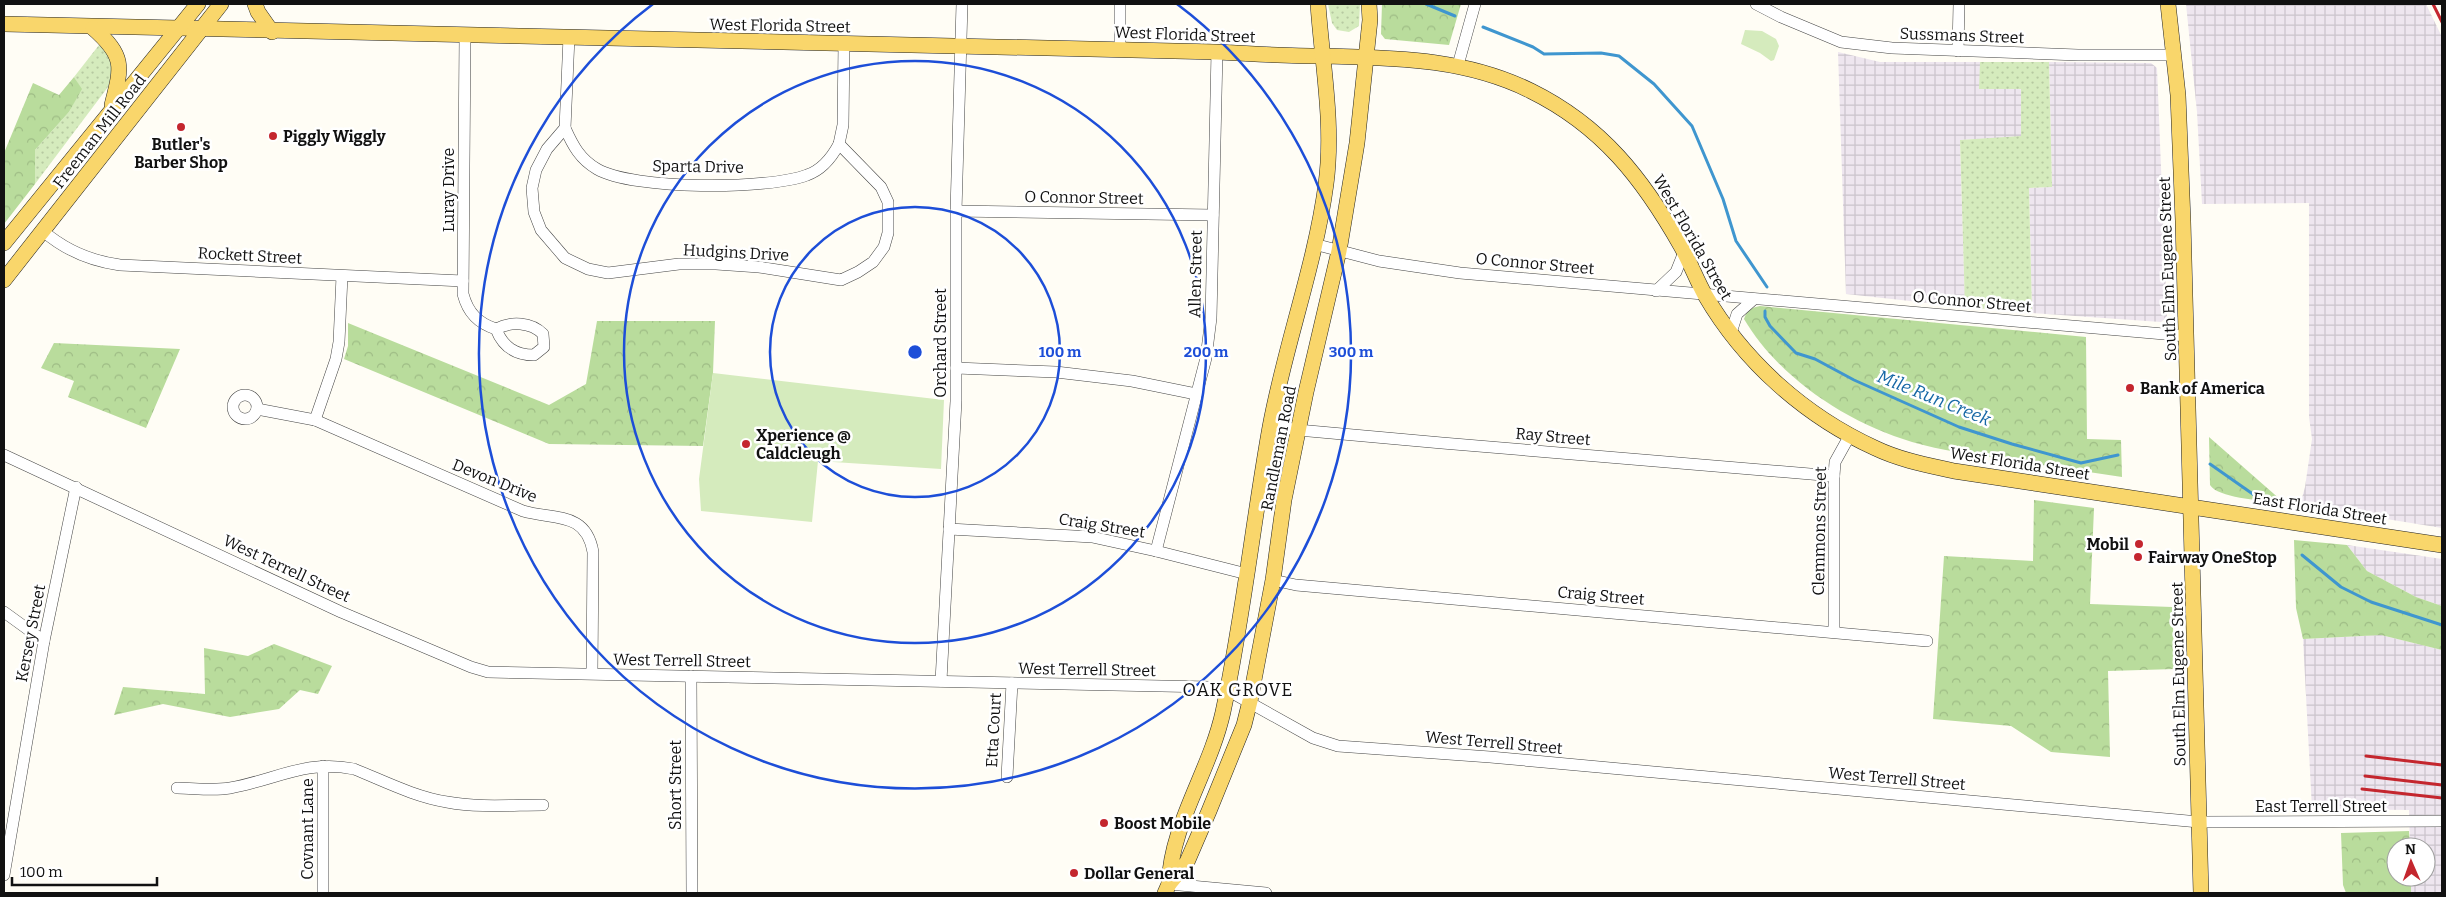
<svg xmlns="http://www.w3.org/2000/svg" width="2446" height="897" font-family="Bitter,serif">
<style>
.industrial{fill:url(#industrial-grid)}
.grass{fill:url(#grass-dots)}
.forest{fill:url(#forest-crowns)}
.park{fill:#d5ebbd}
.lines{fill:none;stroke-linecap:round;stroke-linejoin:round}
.stream{stroke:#3f96cf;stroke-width:3}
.minor-casing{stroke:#444;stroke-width:12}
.major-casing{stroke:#222;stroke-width:16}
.minor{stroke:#fff;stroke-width:11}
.major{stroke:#f9d66b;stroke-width:15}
.rail{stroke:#c4262e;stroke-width:3}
.ring{fill:none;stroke:#1d4ed8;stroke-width:2.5}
.poi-dot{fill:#c4262e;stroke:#fff;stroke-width:2}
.labels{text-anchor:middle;stroke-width:5;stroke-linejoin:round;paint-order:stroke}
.street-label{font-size:16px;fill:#111;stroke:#fff}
.poi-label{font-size:16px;font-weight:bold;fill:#111;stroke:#fff;text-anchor:start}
.water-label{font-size:18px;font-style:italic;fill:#1768a6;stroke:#fff}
.neighbourhood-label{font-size:18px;letter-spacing:1px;fill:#111;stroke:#fff}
.centre{fill:#1d4ed8;stroke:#fff;stroke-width:2.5}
.ring-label{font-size:15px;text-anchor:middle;font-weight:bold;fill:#1d4ed8;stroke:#fff;stroke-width:5;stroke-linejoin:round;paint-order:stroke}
</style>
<defs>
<pattern id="industrial-grid" width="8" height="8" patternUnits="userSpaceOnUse" patternTransform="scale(1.25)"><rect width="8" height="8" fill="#eee6ef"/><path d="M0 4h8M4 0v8" fill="none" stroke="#cbc4cc"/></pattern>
<pattern id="grass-dots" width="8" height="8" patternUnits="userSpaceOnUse" patternTransform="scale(1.25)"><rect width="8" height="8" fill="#d5ebbd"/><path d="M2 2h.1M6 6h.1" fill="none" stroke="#b6c8a1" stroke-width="1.8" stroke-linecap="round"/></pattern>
<pattern id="forest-crowns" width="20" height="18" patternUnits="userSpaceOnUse" patternTransform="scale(1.25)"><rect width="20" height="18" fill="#b9dc9c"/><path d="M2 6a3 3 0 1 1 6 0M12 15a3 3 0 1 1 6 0" fill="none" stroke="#9ebc85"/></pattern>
</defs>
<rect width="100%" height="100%" fill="#fffdf5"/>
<g class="industrial">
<path d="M2186,4H2426L2442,37V528L2300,505L2305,487L2312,439L2309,417V203L2202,204L2197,112Z"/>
<path d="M1838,52L1880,62H1980V89L2021,88V137L1960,140L1965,307L1846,294Z"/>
<path d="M2049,62L2151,63L2157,68L2167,317L2161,322L2032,313L2029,188L2052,187Z"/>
<path d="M2347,545L2442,559V606L2416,597L2367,571Z"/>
<path d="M2381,635L2442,650V893H2411V877H2426V847H2410L2409,810L2312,809L2303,639Z"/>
</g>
<g class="grass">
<path d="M1328,4H1360L1359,26L1349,32L1337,30L1332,23Z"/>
<path d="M99,45C113,58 114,69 108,87L35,184V150L69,112L81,89L74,77Z"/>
<path d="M1980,62H2049L2052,187L2029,188L2032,313L1965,307L1960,140L2021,136V89H1979Z"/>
</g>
<g class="forest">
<path d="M1382,4H1461L1449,45L1385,39L1381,34Z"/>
<path d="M74,77L82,89L69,112L35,150V184L4,224V153L33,83L59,95Z"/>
<path d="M1760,306L2086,337L2087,439L2121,440L2122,477C2082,471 2042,465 2002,459C1972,454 1942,451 1912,442C1847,423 1779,378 1744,319C1747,310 1751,308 1760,306Z"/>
<path d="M597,321H715L713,373L703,446L549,444L344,359L348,346V323L549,405L586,384Z"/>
<path d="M54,343L180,349L146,428L68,397L74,381L41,368Z"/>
<path d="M2209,437L2282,501L2275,502C2260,500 2218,498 2210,485Z"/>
<path d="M2034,500L2094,508L2090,604L2172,607L2175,669L2108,671L2110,757L2051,752L2011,726L1933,719L1944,556L2033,561Z"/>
<path d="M2294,540L2347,545L2367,571L2416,597L2442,606V650L2381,635L2303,639L2296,608Z"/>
<path d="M274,644L332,666L318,694L300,690L279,709L230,717L163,704L114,715L123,687L205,694L204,648L248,656Z"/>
<path d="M2409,831L2410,847H2396V877H2411V893H2346L2343,885L2341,833Z"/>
</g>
<g class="park">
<path d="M1745,30L1762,31L1776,39L1779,46L1774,60L1771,61L1760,53L1741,44Z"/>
<path d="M713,373L944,400L941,469L818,461L812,522L701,511L699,479Z"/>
</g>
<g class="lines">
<g class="stream">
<path d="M1426,4L1455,16"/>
<path d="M1483,27L1533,47L1544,54L1601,53L1619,56L1654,84L1692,126L1723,199L1736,241L1767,287"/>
<path d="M1765,311V317L1770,326L1796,353L1815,359L1854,380L1959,427L2012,444L2081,463L2118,455"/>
<path d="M2210,464L2257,497"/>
<path d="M2302,555L2341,587L2371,602L2442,625"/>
</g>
<defs>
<g id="minor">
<path d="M1120,4V50"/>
<path d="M1756,4L1781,17L1841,42L1892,48L2078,55H2175"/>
<path d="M465,36L463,294C468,313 478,323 496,329C503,347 515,355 534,355L544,347L543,334C531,322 511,321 496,329"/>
<path d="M569,37L565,128L547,149L536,170L532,188L534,212L541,230L565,258L588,269L608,273L679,264H716L759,267L841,280L858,272L873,262L884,247L888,233V202L881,187L839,144L843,125L844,44"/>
<path d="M1958,51L1959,4"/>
<path d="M1458,65L1475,4"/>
<path d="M565,128C573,146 580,159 597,169C633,190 768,190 807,175C822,170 832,157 839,144"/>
<path d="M956,211L1213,215"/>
<path d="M43,231C65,250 91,261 120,265L463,281"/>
<path d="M1314,244L1379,261L1460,273L2187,336"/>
<path d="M1656,291L1676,272L1684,252"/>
<path d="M1731,333L1737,314L1754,299"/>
<path d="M956,368L1056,372L1132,381L1196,394"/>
<circle cx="245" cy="407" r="12"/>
<path d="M257,409L315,420L523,511C554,520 586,511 593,552L592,673"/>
<path d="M315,420L336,359L339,342L342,276"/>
<path d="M1270,425L1298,430L1442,443L1834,476"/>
<path d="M4,455L341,612L471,667L488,672L1210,687L1227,690L1313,738L1338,746L1490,757L2199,822L2442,821"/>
<path d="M949,529L1092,537L1156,551L1247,574"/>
<path d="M1156,551L1206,358L1211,318L1217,52"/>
<path d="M1273,580L1296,585L1927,641"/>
<path d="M4,612L44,641"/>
<path d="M1834,631V476L1835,462L1850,435"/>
<path d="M691,676L692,893"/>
<path d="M941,681L956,401V211L962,4"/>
<path d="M1007,777L1012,683"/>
<path d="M177,788C194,788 213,791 230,788C275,780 307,759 354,769C384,781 415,797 447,802C479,808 512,805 543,805"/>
<path d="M4,875L44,641L76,487"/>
<path d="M1169,884L1266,893"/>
<path d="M323,893V766"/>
</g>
<g id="major">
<path d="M255,4L258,12L272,32"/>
<path d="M2168,4L2178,95L2183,221L2201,893"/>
<path d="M4,24L1217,52C1252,54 1287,56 1322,56C1395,58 1465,58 1531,91C1602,126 1643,179 1681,246C1690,262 1696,279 1705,295C1744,362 1805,416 1875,448C1900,460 1927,465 1954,471L2442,545"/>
<path d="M93,28C125,56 122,66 112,105"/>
<path d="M4,243L198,4"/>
<path d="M4,280L221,4"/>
<path d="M1169,884C1171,824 1210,771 1223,712C1243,618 1253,522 1270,427C1285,345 1315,266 1326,184C1334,124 1322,63 1318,4"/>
<path d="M1165,893L1169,884L1187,862L1209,811L1244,725L1250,701L1273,580L1284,500L1306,392L1339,251L1357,143L1370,20L1369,4"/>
</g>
</defs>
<use href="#minor" class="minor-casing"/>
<use href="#major" class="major-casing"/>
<use href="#minor" class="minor"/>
<use href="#major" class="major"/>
<g class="rail">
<path d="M2433,4L2442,22"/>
<path d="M2366,756L2442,765"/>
<path d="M2365,776L2442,785"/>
<path d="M2362,789L2442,798"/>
</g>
</g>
<g class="ring">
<circle cx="915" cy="352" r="145"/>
<circle cx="915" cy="352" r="291"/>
<path d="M1177 4A436 436 0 1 1 653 4"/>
</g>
<g class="poi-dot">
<circle cx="181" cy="127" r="5"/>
<circle cx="273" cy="136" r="5"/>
<circle cx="2130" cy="388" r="5"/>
<circle cx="746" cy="444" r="5"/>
<circle cx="2139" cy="544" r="5"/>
<circle cx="2138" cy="557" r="5"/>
<circle cx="1104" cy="823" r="5"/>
<circle cx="1074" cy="873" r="5"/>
</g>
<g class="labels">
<g class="street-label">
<text transform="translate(780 25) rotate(1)" y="6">West Florida Street</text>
<text transform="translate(1185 34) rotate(2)" y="6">West Florida Street</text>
<text transform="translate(1962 35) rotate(2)" y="6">Sussmans Street</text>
<text transform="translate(99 131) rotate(-52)" y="6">Freeman Mill Road</text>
<text transform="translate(698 166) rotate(1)" y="6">Sparta Drive</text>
<text transform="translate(448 190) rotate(-90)" y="6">Luray Drive</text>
<text transform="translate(1084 197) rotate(1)" y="6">O Connor Street</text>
<text transform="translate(1693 237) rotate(60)" y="6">West Florida Street</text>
<text transform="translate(736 252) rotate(3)" y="6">Hudgins Drive</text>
<text transform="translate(250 255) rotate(3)" y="6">Rockett Street</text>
<text transform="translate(1535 263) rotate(5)" y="6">O Connor Street</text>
<text transform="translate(2167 269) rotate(-92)" y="6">South Elm Eugene Street</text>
<text transform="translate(1195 274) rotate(-89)" y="6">Allen Street</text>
<text transform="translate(1972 301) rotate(5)" y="6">O Connor Street</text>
<text transform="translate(940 343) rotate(-90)" y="6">Orchard Street</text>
<text transform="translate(1553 436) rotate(5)" y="6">Ray Street</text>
<text transform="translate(1278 448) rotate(-79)" y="6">Randleman Road</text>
<text transform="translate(2020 463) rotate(9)" y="6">West Florida Street</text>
<text transform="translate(495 480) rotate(22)" y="6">Devon Drive</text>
<text transform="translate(2320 508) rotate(9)" y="6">East Florida Street</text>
<text transform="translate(1102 525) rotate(9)" y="6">Craig Street</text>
<text transform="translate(1819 531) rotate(-89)" y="6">Clemmons Street</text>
<text transform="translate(287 568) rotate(25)" y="6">West Terrell Street</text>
<text transform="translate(1601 595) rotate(5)" y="6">Craig Street</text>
<text transform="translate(30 633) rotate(-79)" y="6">Kersey Street</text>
<text transform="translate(682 660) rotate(1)" y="6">West Terrell Street</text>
<text transform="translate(1087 669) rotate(1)" y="6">West Terrell Street</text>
<text transform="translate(2178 674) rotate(-91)" y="6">South Elm Eugene Street</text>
<text transform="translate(993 730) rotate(-87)" y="6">Etta Court</text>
<text transform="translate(1494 742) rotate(5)" y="6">West Terrell Street</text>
<text transform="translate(1897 778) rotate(5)" y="6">West Terrell Street</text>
<text transform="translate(675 785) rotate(-90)" y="6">Short Street</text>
<text x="2321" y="812">East Terrell Street</text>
<text transform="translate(307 829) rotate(-90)" y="6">Covnant Lane</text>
</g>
<g class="poi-label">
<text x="283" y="142">Piggly Wiggly</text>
<text x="181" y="150" text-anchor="middle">Butler's<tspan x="181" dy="18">Barber Shop</tspan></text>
<text x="2140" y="394">Bank of America</text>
<text x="756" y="441">Xperience @<tspan x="756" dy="18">Caldcleugh</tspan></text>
<text x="2129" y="550" text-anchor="end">Mobil</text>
<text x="2148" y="563">Fairway OneStop</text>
<text x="1114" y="829">Boost Mobile</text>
<text x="1084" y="879">Dollar General</text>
</g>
<g class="water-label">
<text transform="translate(1934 398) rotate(22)" y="6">Mile Run Creek</text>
</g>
<g class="neighbourhood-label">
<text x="1238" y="696">OAK GROVE</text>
</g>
</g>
<circle cx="915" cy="352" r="8" class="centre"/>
<g class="ring-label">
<text x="1060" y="357">100 m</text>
<text x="1206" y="357">200 m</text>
<text x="1351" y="357">300 m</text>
</g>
<rect width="2446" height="897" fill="none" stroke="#111111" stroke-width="10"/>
<g transform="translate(2411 862) rotate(358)"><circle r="24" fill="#ffffff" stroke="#a0a0a0"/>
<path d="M0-4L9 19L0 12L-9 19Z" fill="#c4262e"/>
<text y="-8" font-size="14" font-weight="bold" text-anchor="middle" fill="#111111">N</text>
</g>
<path d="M12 877v8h145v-8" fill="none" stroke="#111111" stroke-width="2.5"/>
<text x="20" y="877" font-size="15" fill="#111111" stroke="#ffffff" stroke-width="4" paint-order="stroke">100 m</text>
</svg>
